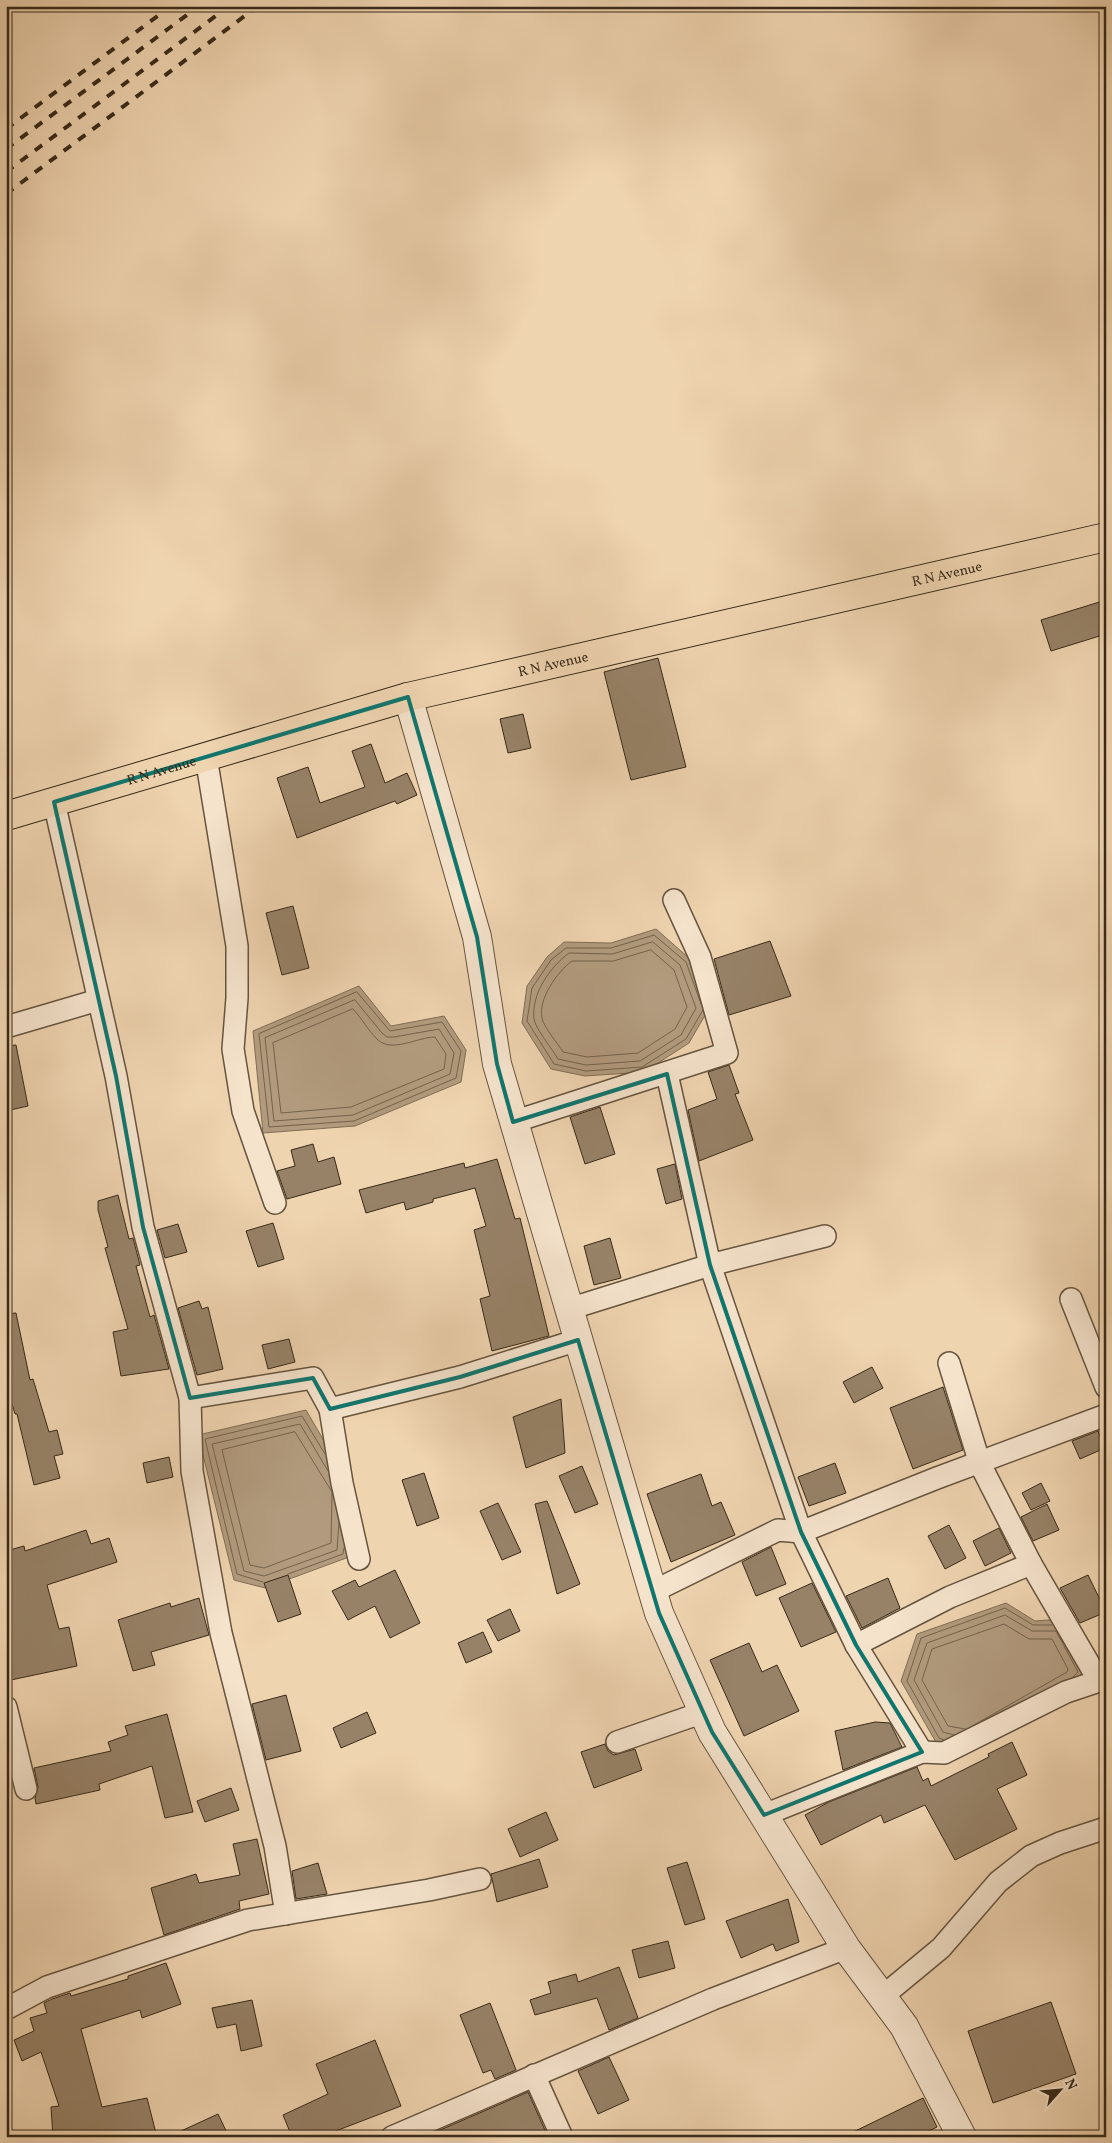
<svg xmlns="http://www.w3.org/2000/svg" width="1112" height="2143" font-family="Vollkorn,serif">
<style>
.water{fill:#b19a7d;stroke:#816d55}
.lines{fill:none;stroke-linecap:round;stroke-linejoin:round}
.shore{stroke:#74624b;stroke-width:1}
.building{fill:#978268;stroke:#382a19}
.minor-casing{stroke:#66543f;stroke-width:24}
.tertiary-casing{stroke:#66543f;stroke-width:30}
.primary-casing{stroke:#382a19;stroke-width:30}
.minor{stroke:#f5e3cc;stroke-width:21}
.tertiary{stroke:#f5e3cc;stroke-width:28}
.primary{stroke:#efd4b0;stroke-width:28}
.rail{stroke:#382a19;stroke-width:4;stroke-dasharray:9 9;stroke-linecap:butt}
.marked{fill:none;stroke:#0f766e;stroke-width:4;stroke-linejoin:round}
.labels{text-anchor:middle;stroke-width:5;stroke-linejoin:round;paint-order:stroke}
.street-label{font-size:14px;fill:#382a19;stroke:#f5e3cc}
</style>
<rect width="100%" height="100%" fill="#efd4b0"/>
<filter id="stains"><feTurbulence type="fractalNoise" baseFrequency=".004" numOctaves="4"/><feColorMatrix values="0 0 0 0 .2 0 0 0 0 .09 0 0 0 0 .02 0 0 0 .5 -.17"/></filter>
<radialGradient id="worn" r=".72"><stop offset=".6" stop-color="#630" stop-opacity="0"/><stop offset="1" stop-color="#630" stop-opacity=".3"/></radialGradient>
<g class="water">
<path d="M656,929L690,959L708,1010L689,1043L644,1072L585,1076L551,1069L522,1023L527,986L547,957L564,942L611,943Z"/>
<path d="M359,986L391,1026L444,1016L466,1050L461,1082L355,1126L263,1133L253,1031Z"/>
<path d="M306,1410L351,1487L349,1557L265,1588L234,1580L198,1435Z"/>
<path d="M1006,1603L1035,1621L1062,1619L1094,1678L970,1749L937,1744L901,1681L917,1634Z"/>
</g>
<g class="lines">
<g class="shore">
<path d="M653,942L680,965L696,1008L681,1035L640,1061L586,1065L558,1059C553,1050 535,1028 534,1019C531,994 550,967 569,953L612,954Z"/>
<path d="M651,950L674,970L687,1007L675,1029L638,1053L587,1057L563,1052C558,1044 543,1026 542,1018C538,999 557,972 572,961H613Z"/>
<path d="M357,992L390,1031L442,1022L461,1051L456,1078L354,1121L269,1127L259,1034Z"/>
<path d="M355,1000L382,1033L387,1037H394L439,1029L454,1053L450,1074L353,1115L274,1121L265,1038Z"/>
<path d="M701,1004L686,962L654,935L611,948H566L551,960L532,988L527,1021L554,1064L586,1071L642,1067L686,1039L703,1010"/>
<path d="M353,1009C362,1018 368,1031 378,1040C392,1053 418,1037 435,1037L446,1054L444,1069L351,1107L281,1113L273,1043Z"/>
<path d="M295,1432L332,1492L331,1543L264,1568L250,1565L222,1450Z"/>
<path d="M328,1471L300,1424L212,1444L244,1571L264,1576L337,1550L339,1522"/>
<path d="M288,1574L343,1554L344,1548"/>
<path d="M263,1582L237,1574L205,1439L302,1416L325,1454"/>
<path d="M965,1729L948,1726L922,1680L932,1649L1004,1624L1029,1639H1052L1068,1669L1067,1672L974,1725"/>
<path d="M954,1735L943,1732L914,1680L927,1643L1005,1615L1032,1631H1056L1078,1672L1073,1677"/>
<path d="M944,1740L939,1738L907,1681L921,1638L1005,1608L1033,1625H1052"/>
</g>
</g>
<g class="building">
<path d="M1106,600V634L1051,651L1041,620Z"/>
<path d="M658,658L686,767L631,780L604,672Z"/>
<path d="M523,714L531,748L508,753L500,719Z"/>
<path d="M371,744L385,783L407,773L417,795L397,804L395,801L297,838L277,778L308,767L320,803L365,787L352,751Z"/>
<path d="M293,906L309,968L282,975L266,913Z"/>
<path d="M770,941L791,996L729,1015L714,959Z"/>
<path d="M16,1045L28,1106L6,1111V1046Z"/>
<path d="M729,1065L739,1093L735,1094L753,1140L699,1161L688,1110L717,1099L708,1072Z"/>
<path d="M600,1107L615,1154L585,1164L570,1117Z"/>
<path d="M313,1144L318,1162L334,1157L341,1184L287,1199L277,1171L295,1166L291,1150Z"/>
<path d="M497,1159L515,1219L520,1218L549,1336L492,1351L480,1299L490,1296L474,1230L486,1226L475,1188L433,1199V1202L406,1210L404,1202L366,1213L359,1190L464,1163L465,1168Z"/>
<path d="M675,1164L682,1199L666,1204L657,1169Z"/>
<path d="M118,1195L129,1239L133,1238L140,1265L136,1266L150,1317L154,1315L169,1369L121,1376L113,1332L128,1329L105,1248L108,1247L98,1210V1201Z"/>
<path d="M273,1223L284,1259L258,1267L246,1231Z"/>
<path d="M178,1224L187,1252L165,1258L157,1230Z"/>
<path d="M610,1238L621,1278L594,1285L584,1246Z"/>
<path d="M199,1301L202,1309L208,1307L223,1369L197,1375L178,1308Z"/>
<path d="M16,1313L30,1380L33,1379L49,1432L57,1430L63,1454L54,1456L60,1478L34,1485L17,1414H15L6,1384V1314Z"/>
<path d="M289,1339L295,1362L268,1369L262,1345Z"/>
<path d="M872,1367L883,1388L854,1403L843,1382Z"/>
<path d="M943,1387L963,1450L913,1469L890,1408Z"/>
<path d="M561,1399L565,1453L526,1468L513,1417Z"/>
<path d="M1098,1431L1105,1448L1080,1459L1072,1441Z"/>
<path d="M169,1457L173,1477L147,1483L143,1463Z"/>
<path d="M835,1463L846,1493L809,1506L798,1477Z"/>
<path d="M582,1466L598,1504L575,1513L559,1476Z"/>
<path d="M424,1473L439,1518L417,1526L402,1480Z"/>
<path d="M701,1474L712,1506L721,1502L735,1535L671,1562L647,1494Z"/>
<path d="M1041,1483L1050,1501L1031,1510L1022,1493Z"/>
<path d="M547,1501L580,1584L557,1594L535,1504Z"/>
<path d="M498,1503L521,1552L502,1560L480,1511Z"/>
<path d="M1047,1504L1059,1530L1033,1541L1021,1517Z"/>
<path d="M949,1525L966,1558L945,1569L928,1536Z"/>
<path d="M999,1528L1011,1553L985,1566L973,1541Z"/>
<path d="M86,1530L91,1544L109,1538L117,1562L47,1585L59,1629L69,1627L77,1666L6,1681V1551L24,1546L25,1551Z"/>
<path d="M771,1547L786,1584L756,1596L742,1562Z"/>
<path d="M395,1570L420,1623L390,1638L375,1606L348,1620L332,1591L355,1580L359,1587Z"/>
<path d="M288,1575L301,1614L278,1622L264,1583Z"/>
<path d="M1088,1575L1106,1612L1080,1623L1060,1588Z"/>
<path d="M888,1578L900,1608L862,1628L846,1596Z"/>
<path d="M812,1583L836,1632L801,1647L779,1598Z"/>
<path d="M199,1598L209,1635L151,1652L155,1665L133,1671L118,1620L170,1603L171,1607Z"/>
<path d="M510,1609L520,1631L498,1641L487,1620Z"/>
<path d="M483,1632L492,1652L466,1663L458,1643Z"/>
<path d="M749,1643L762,1672L777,1665L799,1711L744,1736L710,1660Z"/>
<path d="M286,1695L301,1751L266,1760L252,1704Z"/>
<path d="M367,1712L376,1733L341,1748L333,1728Z"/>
<path d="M167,1714L193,1812L165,1818L152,1766L99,1784L100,1790L36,1804L35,1798L38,1787L34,1768L111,1751L108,1742L128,1735L125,1726Z"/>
<path d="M875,1722L890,1723L902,1747L843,1770L835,1731Z"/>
<path d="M1012,1742L1027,1775L997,1789L1017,1829L955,1860L925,1805L884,1823L881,1815L821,1845L805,1815L829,1802L917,1767L923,1781L928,1778L931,1786L989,1757L988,1754Z"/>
<path d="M605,1744L608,1751L614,1755L635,1749L642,1770L594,1788L581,1752Z"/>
<path d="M231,1788L239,1810L205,1822L197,1801Z"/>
<path d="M546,1812L558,1840L520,1857L508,1829Z"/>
<path d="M257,1839L269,1894L239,1901L240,1909L164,1935L151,1888L196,1874L199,1883L240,1875L233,1844Z"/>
<path d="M539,1859L548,1887L497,1902L491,1874Z"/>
<path d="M687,1862L705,1919L685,1925L667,1868Z"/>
<path d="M318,1863L327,1894L296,1899L292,1871Z"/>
<path d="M788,1899L799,1942L776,1951L773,1944L741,1958L726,1921Z"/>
<path d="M668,1941L675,1968L639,1978L632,1950Z"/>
<path d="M166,1963L181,2004L142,2018L140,2010L81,2029L102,2107L147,2098L157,2137H53L51,2107L59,2106L41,2052L22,2061L14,2040L34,2031L30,2018L47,2013L44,2003L52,1999L70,1993L71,1996L128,1979V1976Z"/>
<path d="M619,1967L638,2018L609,2030L597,1998L535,2015L530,2000L551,1993L548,1982L576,1974L578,1982Z"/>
<path d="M252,2000L262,2046L241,2051L236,2024L217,2028L212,2008Z"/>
<path d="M1051,2002L1076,2074L993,2103L968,2031Z"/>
<path d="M490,2003L516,2070L495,2079L491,2070L483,2073L460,2015Z"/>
<path d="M375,2040L401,2106L320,2137H292L283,2115L328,2094L316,2064Z"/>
<path d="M609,2057L629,2100L598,2114L578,2071Z"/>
<path d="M528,2092L548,2137H424Z"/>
<path d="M923,2098L937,2127L916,2137H843Z"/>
<path d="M218,2114L229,2137H168Z"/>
</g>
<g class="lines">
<defs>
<g id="minor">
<path d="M206,757L237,946V998L233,1049L243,1111L275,1203"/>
<path d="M54,802L116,1076L143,1227L190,1398L192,1471L221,1633L275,1846L286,1914"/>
<path d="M6,1027L98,1000"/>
<path d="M667,1074L710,1265L801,1532L856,1645L922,1752"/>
<path d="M513,1122L727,1053L700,957L674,900"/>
<path d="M1071,1299L1106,1387"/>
<path d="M569,1309L710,1265L825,1236"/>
<path d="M190,1398L313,1378L330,1409L460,1377L578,1340"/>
<path d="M330,1409L342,1483L359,1559"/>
<path d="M652,1592L778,1530L801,1532L937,1478L1106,1415"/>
<path d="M856,1645L950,1597L1031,1564"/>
<path d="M6,1707L26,1789"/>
<path d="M617,1742L704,1712"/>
<path d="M764,1815L922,1752L944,1753L1066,1692L1099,1681L1031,1564L980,1464L949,1363"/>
<path d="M883,1996L941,1948L998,1882L1031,1856L1060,1843L1106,1828"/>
<path d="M6,2009L47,1987L248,1920L429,1890L480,1879"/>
<path d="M534,2075L562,2137"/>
<path d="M392,2137L713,1999L846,1948"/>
</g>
<path id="tertiary" d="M408,697L477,937L497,1064L659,1613L712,1732L846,1948L904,2026L962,2137"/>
<g id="primary">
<path id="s1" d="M6,816L408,697L1106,537"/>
</g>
</defs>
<use href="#minor" class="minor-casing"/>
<use href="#tertiary" class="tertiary-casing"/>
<use href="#primary" class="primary-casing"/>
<use href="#minor" class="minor"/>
<use href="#tertiary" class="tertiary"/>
<use href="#primary" class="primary"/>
<g class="rail">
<path d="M6,129L171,6"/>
<path d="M6,149L199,6"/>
<path d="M6,172L229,6"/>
<path d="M6,194L258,6"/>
</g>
</g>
<path class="marked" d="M408,697L477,937L497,1064L513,1122L667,1074L710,1265L801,1532L856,1645L922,1752L764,1815L712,1732L659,1613L578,1340L460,1377L330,1409L313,1378L190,1398L143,1227L116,1076L54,802Z"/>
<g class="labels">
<g class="street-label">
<text dy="5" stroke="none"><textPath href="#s1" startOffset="972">R N Avenue</textPath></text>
<text dy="5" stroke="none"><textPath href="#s1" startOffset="568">R N Avenue</textPath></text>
<text dy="5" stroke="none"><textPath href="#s1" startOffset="162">R N Avenue</textPath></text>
</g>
</g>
<rect width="1112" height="2143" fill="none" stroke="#efd4b0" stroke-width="25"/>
<rect x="8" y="8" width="1097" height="2128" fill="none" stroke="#382a19" stroke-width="2.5"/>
<rect x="12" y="12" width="1087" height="2118" fill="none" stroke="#382a19"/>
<g transform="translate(1060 2090) rotate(63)" stroke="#f5e3cc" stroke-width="4" paint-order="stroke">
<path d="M0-4L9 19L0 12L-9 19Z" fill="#382a19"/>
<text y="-8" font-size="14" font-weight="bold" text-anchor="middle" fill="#382a19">N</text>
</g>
<rect width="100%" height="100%" filter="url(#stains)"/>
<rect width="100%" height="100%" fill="url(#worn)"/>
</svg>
